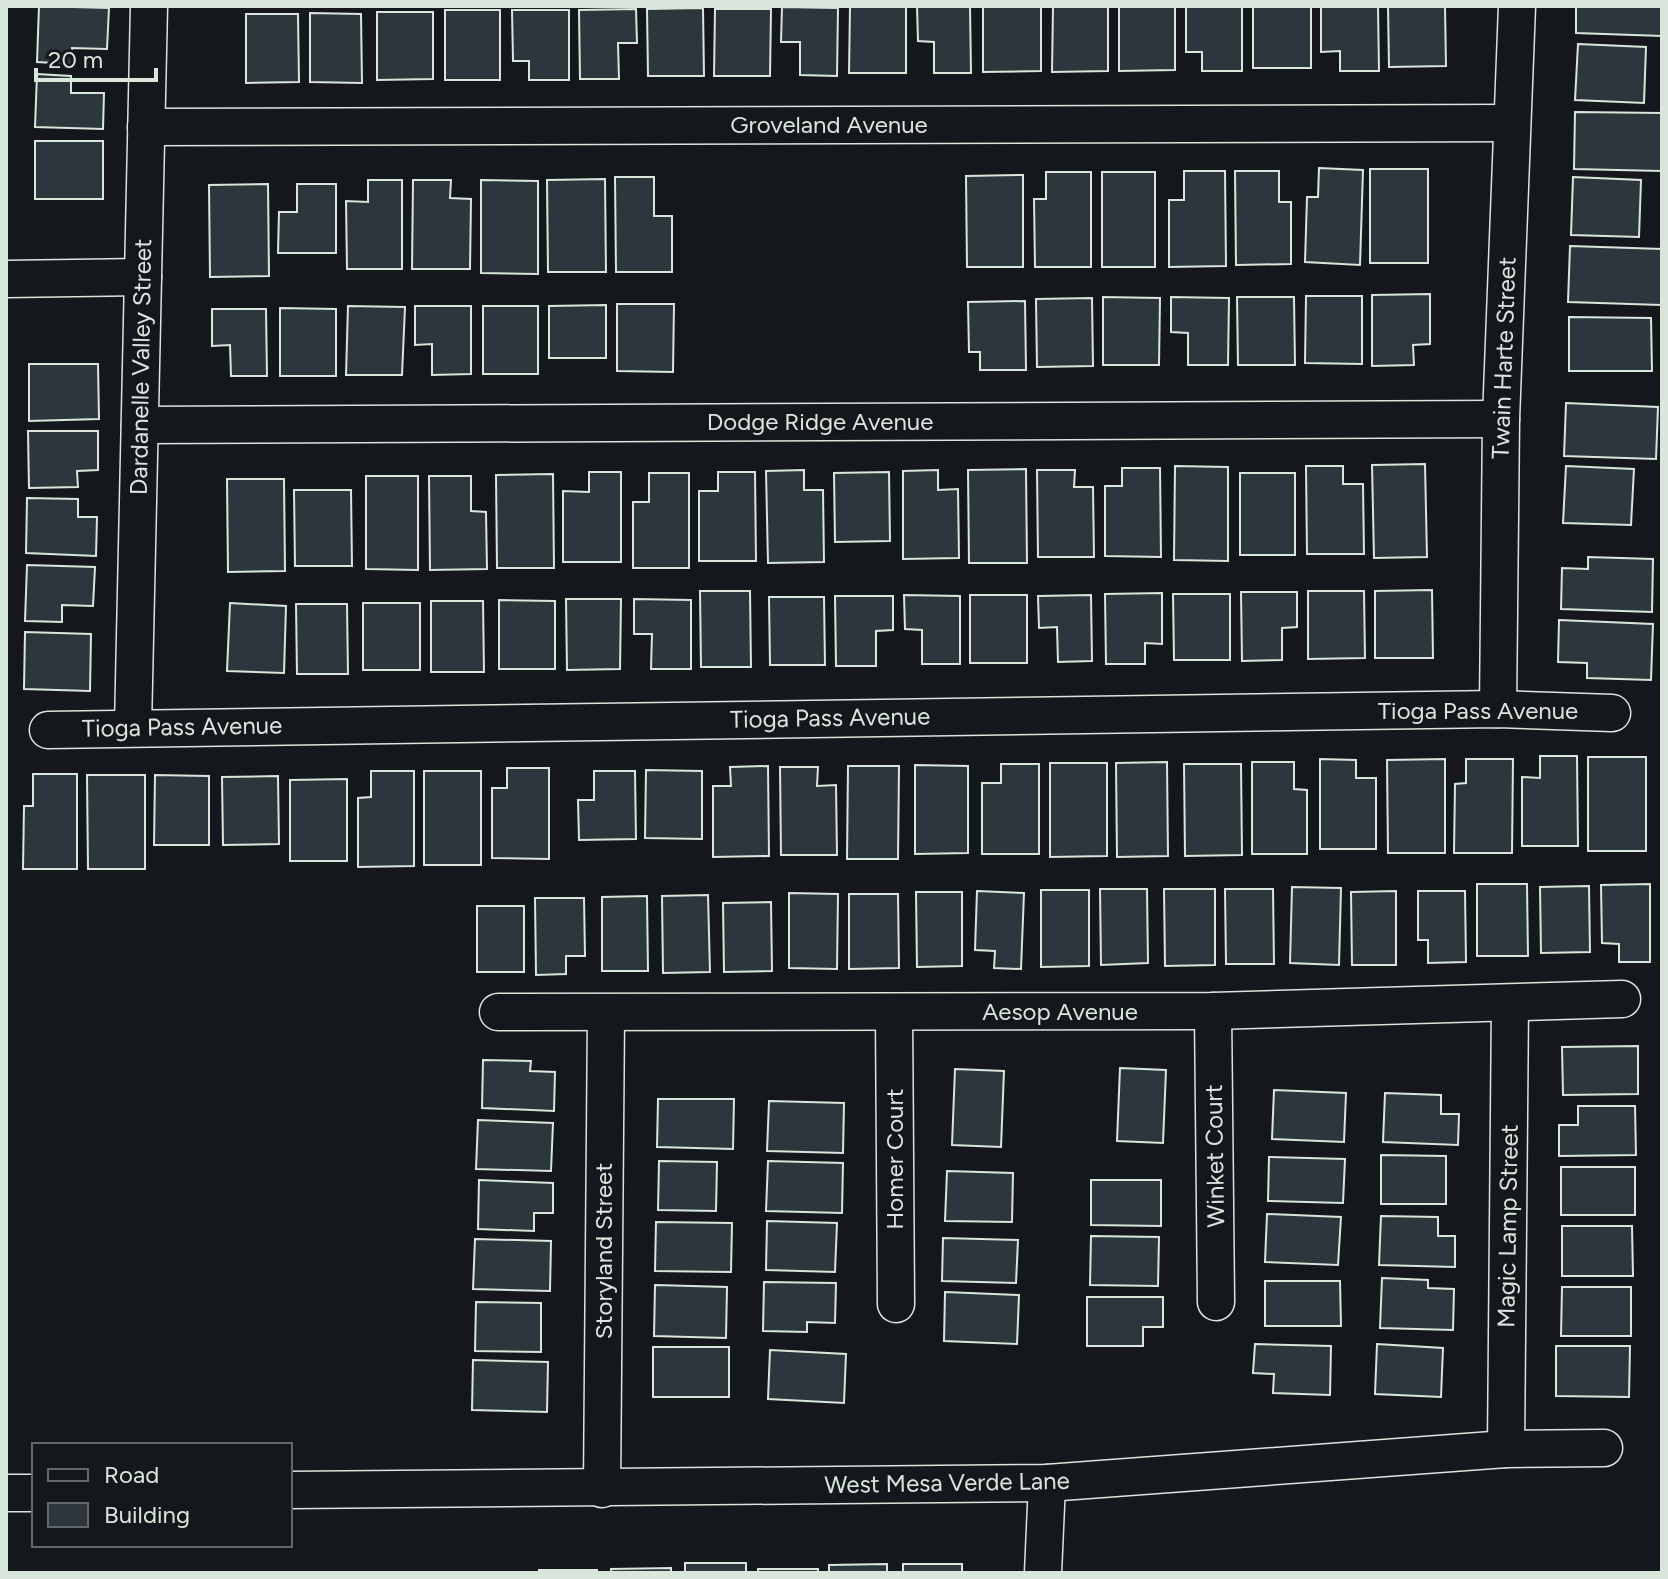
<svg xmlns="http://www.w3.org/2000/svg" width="1668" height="1579" font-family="Figtree,sans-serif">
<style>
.building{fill:#2c363c;stroke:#d8e6dc;stroke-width:2}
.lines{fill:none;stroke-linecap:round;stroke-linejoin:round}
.minor-casing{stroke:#d8e6dc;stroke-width:39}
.minor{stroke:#14181c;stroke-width:36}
.labels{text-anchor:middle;stroke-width:6;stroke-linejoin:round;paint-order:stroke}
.street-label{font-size:24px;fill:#d8e6dc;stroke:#14181c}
</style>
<rect width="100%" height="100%" fill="#14181c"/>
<g class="building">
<path d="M39,6L109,8L107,49L72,48V64L37,62Z"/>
<path d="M850,6L906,7V73H849Z"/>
<path d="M917,6H970L971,73H934V42L918,41Z"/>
<path d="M983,6H1041V71L983,72Z"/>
<path d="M1053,6H1108V71L1052,72Z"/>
<path d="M1119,6H1175V70L1119,71Z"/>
<path d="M1186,6H1242V71H1202V52H1186Z"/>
<rect x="1253" y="6" width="58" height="62"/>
<path d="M1321,6H1378L1379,71H1340V51L1321,52Z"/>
<path d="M1388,6H1445L1446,66L1389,67Z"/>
<path d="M1576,6H1662V36L1576,33Z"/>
<path d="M782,7L838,8L837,76L800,75V42H781Z"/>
<path d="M703,8L704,76H648L647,9Z"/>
<path d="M636,9L637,43H618L619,79H580L579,10Z"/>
<path d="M715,9H771L770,76H714Z"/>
<rect x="445" y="10" width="55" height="70"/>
<path d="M512,10H569V80H529V61H513Z"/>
<path d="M377,12H433V79L377,80Z"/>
<path d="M310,13L361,14L362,83L310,82Z"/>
<path d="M246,14H298L299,82L246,83Z"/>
<path d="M1578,44L1646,47L1644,103L1575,100Z"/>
<path d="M37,74L71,76V93H104L103,129L35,127Z"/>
<path d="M1575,112L1662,113V171L1574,169Z"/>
<rect x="35" y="141" width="68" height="58"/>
<path d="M1319,168L1363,170L1360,265L1305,262L1307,197H1318Z"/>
<rect x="1370" y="169" width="58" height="94"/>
<path d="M1184,171H1225L1226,266L1169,267V200H1184Z"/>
<path d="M1235,171H1279V202H1291V264L1236,265Z"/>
<path d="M1046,172H1091V267H1035L1034,199H1046Z"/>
<rect x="1102" y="172" width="53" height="95"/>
<path d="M1023,175V267H967L966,176Z"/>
<path d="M615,177H654V216H672V272H616Z"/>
<path d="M1573,177L1641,180L1639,237L1571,235Z"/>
<path d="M605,179L606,272H548L547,180Z"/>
<path d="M368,180H402V269H347L346,201L368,202Z"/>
<path d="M413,180H451L450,198L471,199L470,269H412Z"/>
<path d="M481,180L538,181V274L481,273Z"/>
<path d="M268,184L269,276L210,277L209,185Z"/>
<path d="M297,184H336V253H278L279,212H297Z"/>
<path d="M1570,246L1662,249L1661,305L1568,302Z"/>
<path d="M1430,294V344L1413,345L1414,365L1372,366V295Z"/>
<path d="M1306,296H1362V364L1305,363Z"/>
<path d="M1103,297L1160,298L1159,365H1103Z"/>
<path d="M1171,297L1229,298L1228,365H1188V333L1171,332Z"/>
<path d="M1237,297H1294L1295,365H1238Z"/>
<path d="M1092,298L1093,366L1037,367L1036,299Z"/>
<path d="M1025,301L1026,370H980V352H969L968,302Z"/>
<path d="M617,304H674L673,372L617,371Z"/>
<path d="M606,305V358H549V306Z"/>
<path d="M348,306L405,307L402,375H346Z"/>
<path d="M415,306H471V374L432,375V344L415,345Z"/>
<rect x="483" y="306" width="55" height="68"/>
<path d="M280,308L336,309V376H280Z"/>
<path d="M212,309H266L267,376H231L230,345L212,346Z"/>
<path d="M1569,317L1651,318L1652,371H1569Z"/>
<path d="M29,364H98L99,419L29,421Z"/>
<path d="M1566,403L1658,407L1656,459L1564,456Z"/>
<path d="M28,431H98V470L77,471L78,487L29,488Z"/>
<path d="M1425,464L1427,557L1374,558L1372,465Z"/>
<path d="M1175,466L1228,467V561L1174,560Z"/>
<path d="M1306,466H1343V484H1363L1364,554H1307Z"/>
<path d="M1566,466L1634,469L1631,525L1563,523Z"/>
<path d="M1122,468H1160L1161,557L1105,556V486H1122Z"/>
<path d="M1026,469L1027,563H969L968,470Z"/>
<path d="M804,470V490H823L824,562L768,563L766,471Z"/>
<path d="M938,470V490L958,489L959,558L903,559V471Z"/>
<path d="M1037,470H1075L1074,487H1093L1094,557H1038Z"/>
<path d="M589,472H621V562H563V491L589,492Z"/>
<path d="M718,472H755L756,561H699V491H718Z"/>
<path d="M889,472L890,541L835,542L834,473Z"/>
<path d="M649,473H689V568H633V502H649Z"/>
<rect x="1240" y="473" width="55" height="82"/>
<path d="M553,474L554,568H497L496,475Z"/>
<path d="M366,476H418V570L366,569Z"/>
<path d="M429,476H471V511L486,512L487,569L430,570Z"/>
<path d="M227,479H284L285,571L228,572Z"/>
<path d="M294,490H351L352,566H295Z"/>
<path d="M27,498L78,499V517H97L96,556L26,553Z"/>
<path d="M1588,557L1653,559L1652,612L1561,609L1562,568L1588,569Z"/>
<path d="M27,565L95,567L93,606L62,605V622L25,621Z"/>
<path d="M1432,590L1433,658H1375V591Z"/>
<path d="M700,591H750L751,667H701Z"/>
<path d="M1308,591H1364L1365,658L1308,659Z"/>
<path d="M1241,592H1297V627L1282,628V660L1242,661Z"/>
<path d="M1162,593V644L1145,643V664H1106L1105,594Z"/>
<path d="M1173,594H1230V660H1174Z"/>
<path d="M904,595L960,596V664H922V630L905,629Z"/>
<rect x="970" y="595" width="57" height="68"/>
<path d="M1091,595L1092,661L1058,662L1057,627L1039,628L1038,596Z"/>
<path d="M835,596H893V630L876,631V666H836Z"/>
<path d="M769,597H824L825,665H770Z"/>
<path d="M566,599H621L620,669L567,670Z"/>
<path d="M634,599L691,600V669H651L652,634H634Z"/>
<path d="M499,600L555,601V669H499Z"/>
<path d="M431,601H483L484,672H431Z"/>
<path d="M230,603L286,606L284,673L227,671Z"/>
<rect x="363" y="603" width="57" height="67"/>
<path d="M296,604H347L348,674H297Z"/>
<path d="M1559,620L1653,624L1651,680L1587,678V663L1558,662Z"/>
<path d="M25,632L91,634L90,691L24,689Z"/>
<path d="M1540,756H1577L1578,846H1522V777L1540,778Z"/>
<rect x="1588" y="757" width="58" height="94"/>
<path d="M1320,759L1356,760V778H1376V849H1320Z"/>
<path d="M1445,759V853H1388L1387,760Z"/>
<path d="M1466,759H1513L1512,853H1454L1455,784L1466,783Z"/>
<path d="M1167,762L1168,856L1117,857L1116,763Z"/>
<path d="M1252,762H1294V789L1307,790V854H1252Z"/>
<path d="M1050,763H1107V856L1050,857Z"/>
<path d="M1001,764H1039V854H982V783H1001Z"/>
<path d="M1184,764H1241L1242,855L1185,856Z"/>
<path d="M915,765L968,766V853L915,854Z"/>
<path d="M768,766L769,856L713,857V786H731L730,767Z"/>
<path d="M848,766H899L898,859H847Z"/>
<path d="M780,767H818L817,786L836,785L837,855H781Z"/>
<path d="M507,768H549V859L492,858V788H507Z"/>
<path d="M646,770L702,771V839L645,838Z"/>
<path d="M371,771H414V866L358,867V798L371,797Z"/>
<rect x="424" y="771" width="57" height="94"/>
<path d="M594,771H635L636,839L579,840L578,800H594Z"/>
<path d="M33,774H77V869H23L24,806H33Z"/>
<path d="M87,775H145V869H88Z"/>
<path d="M155,775L209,776V845H154Z"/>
<path d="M278,776L279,844L223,845L222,777Z"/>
<path d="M347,779V861H290V780Z"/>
<path d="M1477,884H1527L1528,956H1477Z"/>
<path d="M1650,884V962H1619V944L1602,943L1601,885Z"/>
<path d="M1589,886L1590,952L1541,953L1540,887Z"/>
<path d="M1292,887L1341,888L1339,965L1290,963Z"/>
<path d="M1100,889H1147L1148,963L1101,965Z"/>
<path d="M1164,889H1215V965L1165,966Z"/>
<path d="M1225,889H1273L1274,964H1226Z"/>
<path d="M1041,890H1089V966L1041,967Z"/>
<path d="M977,891L1024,893L1021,969L994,968L995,951L975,950Z"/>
<path d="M1396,891V965H1352L1351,892Z"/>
<path d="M1418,891H1465L1466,962L1428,963V940H1418Z"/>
<path d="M916,892H962V966L917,967Z"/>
<path d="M789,893L838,894L837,969L789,968Z"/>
<path d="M849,894H898L899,968L849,969Z"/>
<path d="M708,895L710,972L663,973L662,896Z"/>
<path d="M647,896L648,971H602V897Z"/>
<path d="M535,898H584L585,956H566V974L536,975Z"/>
<path d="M771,902L772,971L724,972L723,903Z"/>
<rect x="477" y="906" width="47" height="66"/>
<path d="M1638,1046V1094L1563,1095L1562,1047Z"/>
<path d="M483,1060L531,1061L530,1071L555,1072L554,1111L482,1108Z"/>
<path d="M1120,1068L1166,1070L1163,1143L1117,1141Z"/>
<path d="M955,1069L1004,1071L1001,1147L952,1145Z"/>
<path d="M1274,1090L1346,1093L1344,1142L1272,1139Z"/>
<path d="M1385,1093L1441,1095V1114H1459L1458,1145L1383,1142Z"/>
<path d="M658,1099H734L733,1149L657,1147Z"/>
<path d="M769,1101L844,1103L843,1153L767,1151Z"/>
<path d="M1578,1106H1635L1636,1155L1559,1156V1125H1578Z"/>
<path d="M478,1120L553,1123L551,1171L476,1169Z"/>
<path d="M1381,1155L1446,1156V1204H1381Z"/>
<path d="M1269,1157L1345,1159L1343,1203L1268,1201Z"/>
<path d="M659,1161L717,1162L716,1211L658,1210Z"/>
<path d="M768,1161L843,1163L842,1213L766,1211Z"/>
<rect x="1561" y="1167" width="74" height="48"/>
<path d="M947,1171L1013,1173L1012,1222L945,1221Z"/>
<path d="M479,1180L553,1183V1213H534V1231L478,1229Z"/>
<path d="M1091,1180H1161V1226L1091,1225Z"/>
<path d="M1267,1214L1341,1217L1338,1265L1265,1262Z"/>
<path d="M1381,1216L1438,1217V1236H1455V1267L1379,1265Z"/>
<path d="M767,1221L837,1223L835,1272L766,1270Z"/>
<path d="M656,1222L732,1223L731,1272L655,1271Z"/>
<path d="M1562,1226H1632L1633,1276H1562Z"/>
<path d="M1091,1236L1159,1237L1158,1286L1090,1285Z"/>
<path d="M943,1238L1018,1240L1016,1283L942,1281Z"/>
<path d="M475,1239L551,1241L550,1291L473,1289Z"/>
<path d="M1382,1278L1428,1280V1288L1454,1289L1453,1330L1380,1328Z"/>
<path d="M1265,1281H1340L1341,1326H1265Z"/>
<path d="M764,1282L836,1283L835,1323L807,1322V1332L763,1331Z"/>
<path d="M655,1285L727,1287L726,1338L654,1336Z"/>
<path d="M1562,1287H1631V1336H1561Z"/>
<path d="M945,1292L1019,1295L1017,1344L944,1341Z"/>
<path d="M1087,1297H1163V1327H1143V1346H1087Z"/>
<path d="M476,1302L541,1303V1352L475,1351Z"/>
<path d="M1255,1344L1331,1346L1330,1395L1273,1393L1274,1374L1253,1373Z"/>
<path d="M1377,1344L1443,1348L1441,1397L1375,1394Z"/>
<path d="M1556,1346H1630L1629,1397L1556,1396Z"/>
<rect x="653" y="1347" width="76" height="50"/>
<path d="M770,1350L846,1354L844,1403L768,1399Z"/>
<path d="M473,1360L548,1362L547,1412L472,1410Z"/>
<rect x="685" y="1563" width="61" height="10"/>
<path d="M887,1564V1573H829V1565Z"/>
<rect x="903" y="1564" width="59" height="9"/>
<path d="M671,1568V1573H611V1569Z"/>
<rect x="758" y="1569" width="60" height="4"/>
<rect x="539" y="1570" width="58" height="3"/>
</g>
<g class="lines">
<defs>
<g id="minor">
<path d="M146,127L1512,123"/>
<path d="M6,279L143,277"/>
<path d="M140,425L1501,419"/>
<path d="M1498,709L1501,419L1517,6"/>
<path d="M133,727L149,6"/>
<path d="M48,730L1498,709L1612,713"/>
<path d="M1213,1011L1216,1302"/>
<path d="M498,1012L1213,1011L1622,999"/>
<path d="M894,1013L896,1304"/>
<path d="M1506,1449L1510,1003"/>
<path d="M602,1489L606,1013"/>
<path d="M290,1490L1047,1483L1506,1449L1604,1448"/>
<path d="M6,1493H34"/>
<path d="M1043,1573L1047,1483"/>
</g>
</defs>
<use href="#minor" class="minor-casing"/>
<use href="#minor" class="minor"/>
</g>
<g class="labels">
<g class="street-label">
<text x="829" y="133">Groveland Avenue</text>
<text transform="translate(1504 358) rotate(-88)" y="8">Twain Harte Street</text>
<text transform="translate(141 367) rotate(-89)" y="8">Dardanelle Valley Street</text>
<text x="820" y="430">Dodge Ridge Avenue</text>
<text x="1478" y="719">Tioga Pass Avenue</text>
<text transform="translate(830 718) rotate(-1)" y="8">Tioga Pass Avenue</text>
<text transform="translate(182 727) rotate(-1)" y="8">Tioga Pass Avenue</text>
<text x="1060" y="1020">Aesop Avenue</text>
<text transform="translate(1215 1156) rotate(-91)" y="8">Winket Court</text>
<text transform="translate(895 1159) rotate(-90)" y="8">Homer Court</text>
<text transform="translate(1508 1226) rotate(-89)" y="8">Magic Lamp Street</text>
<text transform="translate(604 1251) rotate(-90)" y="8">Storyland Street</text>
<text transform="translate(947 1483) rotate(-1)" y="8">West Mesa Verde Lane</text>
</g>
</g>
<rect width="1668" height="1579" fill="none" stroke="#d8e6dc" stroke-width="16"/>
<rect x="32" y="1443" width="260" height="104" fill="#14181c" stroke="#626a69" stroke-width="2"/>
<rect x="48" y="1469" width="40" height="12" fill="#14181c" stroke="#626a69" stroke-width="2"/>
<text x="104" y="1483" font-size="24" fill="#d8e6dc">Road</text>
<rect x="48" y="1503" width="40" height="24" fill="#2c363c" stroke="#626a69" stroke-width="2"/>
<text x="104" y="1523" font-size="24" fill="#d8e6dc">Building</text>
<path d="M36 68v12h120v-12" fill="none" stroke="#d8e6dc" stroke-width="4"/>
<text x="48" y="68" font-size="24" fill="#d8e6dc" stroke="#14181c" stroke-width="6" paint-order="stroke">20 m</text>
</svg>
